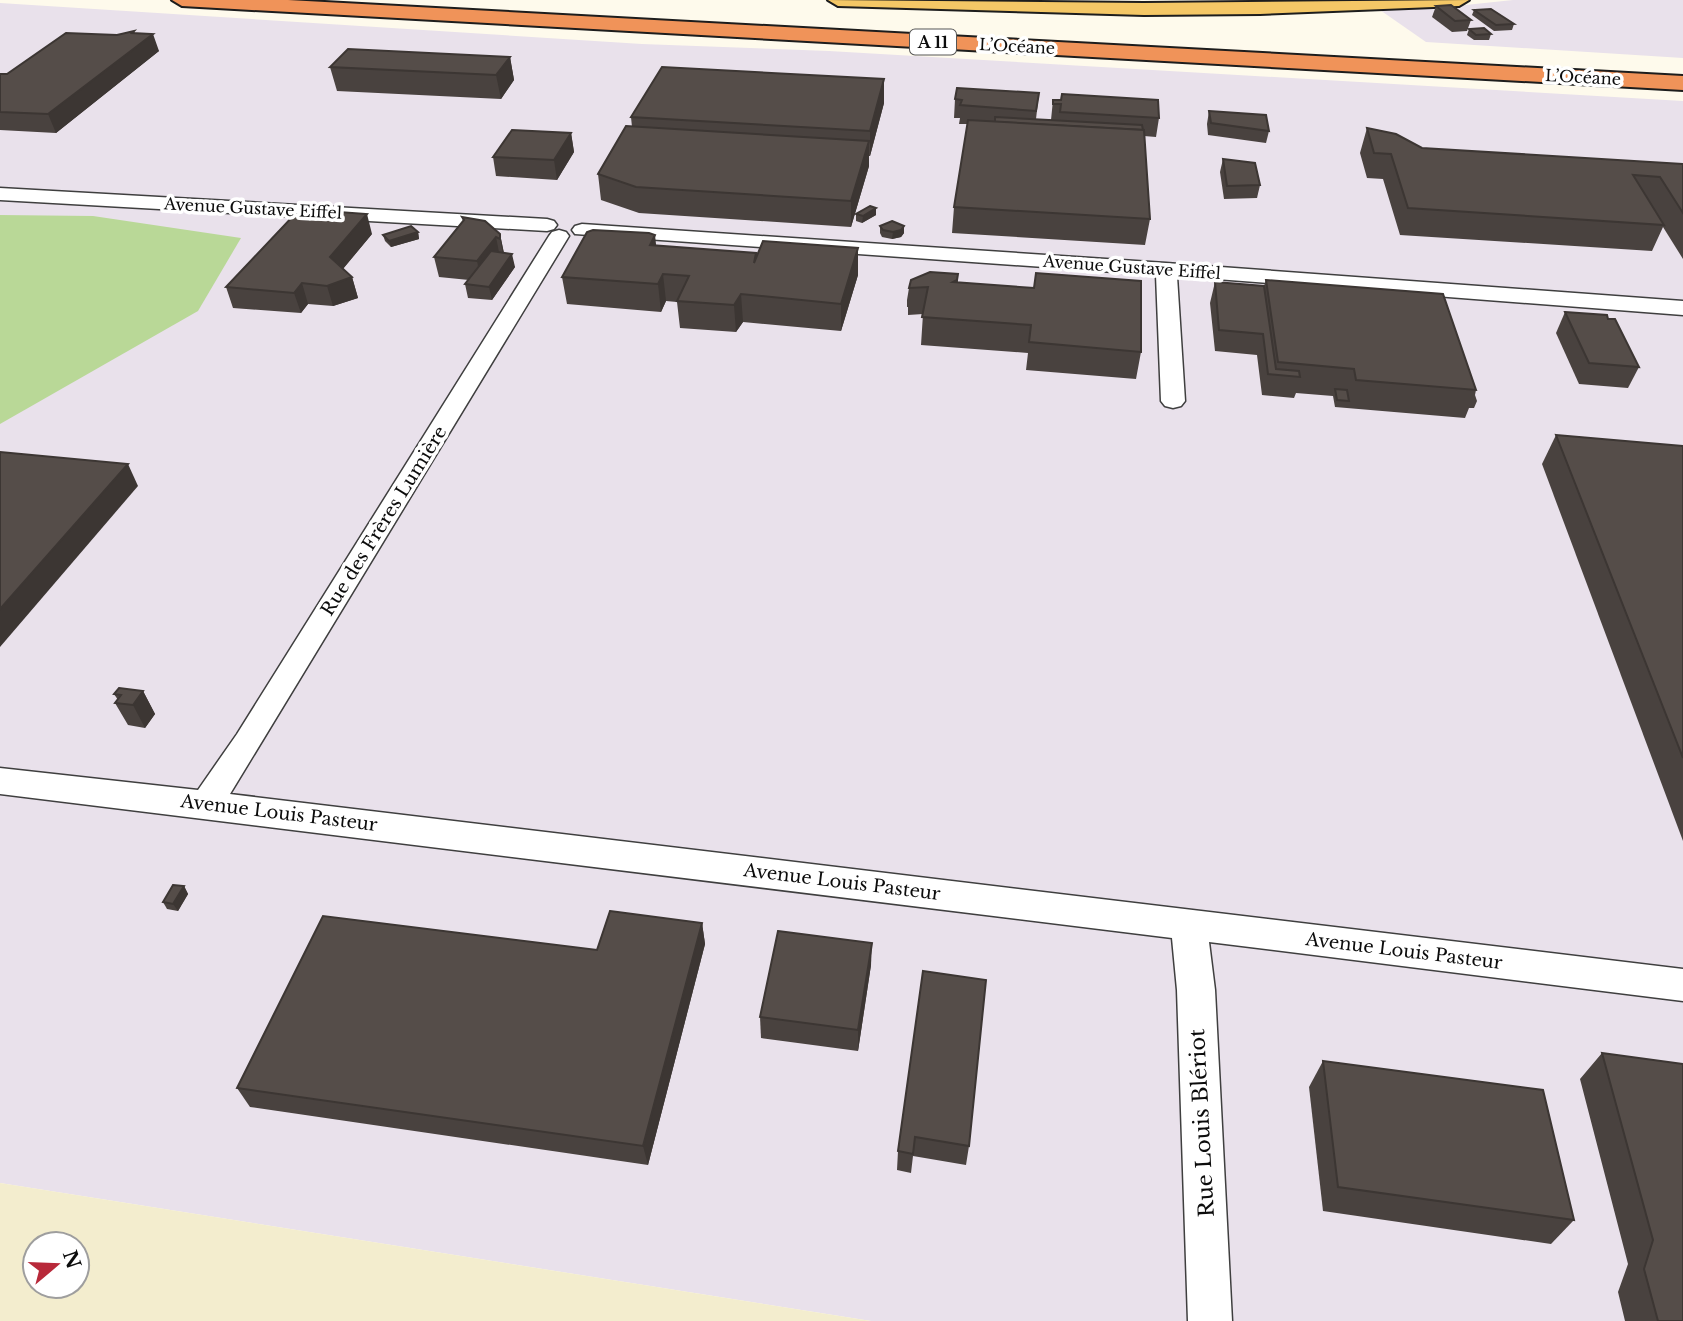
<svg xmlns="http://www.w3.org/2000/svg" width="1683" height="1321" font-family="'Libre Baskerville',serif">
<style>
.industrial{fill:#e9e1eb}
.farmland{fill:#f3edce;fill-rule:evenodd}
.forest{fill:#b9d897}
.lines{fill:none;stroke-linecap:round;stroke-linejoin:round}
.minor-casing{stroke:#3f3f3f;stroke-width:3}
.major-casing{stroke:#1d1d1d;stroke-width:4}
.highway-casing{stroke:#1d1d1d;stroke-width:4}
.minor{fill:#fff;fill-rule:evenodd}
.major{fill:#f4c766;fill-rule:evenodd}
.highway{fill:#f09359;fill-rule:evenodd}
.wall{fill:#49423f}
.shaded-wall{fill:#3c3633}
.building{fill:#554d49;stroke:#3c3633;stroke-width:2}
.labels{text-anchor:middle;stroke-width:7;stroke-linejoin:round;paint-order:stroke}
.shield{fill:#fff;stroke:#555;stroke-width:2}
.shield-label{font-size:16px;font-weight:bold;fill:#0c0c0c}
.far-street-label{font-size:16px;fill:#0c0c0c;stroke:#fff}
.street-label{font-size:18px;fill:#0c0c0c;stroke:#fff}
.near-street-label{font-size:21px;fill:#0c0c0c;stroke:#fff}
</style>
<rect width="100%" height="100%" fill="#fefaec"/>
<g class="industrial">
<path d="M1513,0H1683V58L1426,42L1380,10L1437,8Z"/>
<path d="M0,3L642,44L829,51L1683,101V1321H871L0,1183Z"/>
</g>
<path class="farmland" d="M0,1183L871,1321H0ZM35,1244H77V1286H35Z"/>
<path class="forest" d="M0,215L93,216L241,238L198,311L0,424Z"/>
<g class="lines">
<defs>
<g id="minor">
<path d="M0,188L547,219L554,221L557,225L554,229L547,231L0,200Z"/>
<path d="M582,224L1166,263L1683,301V315L1177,276L1185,401L1181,406L1173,408L1165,406L1161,401L1156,275L575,234L572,230L575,226Z"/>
<path d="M559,230L566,232L569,236L230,794L1683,969V1001L1209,942L1215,990L1232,1321H1188L1177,990L1172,938L0,794V768L198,790L237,734L549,236L552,232Z"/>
</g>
<path id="major" d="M828,0L1144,3L1469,0L1459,6L1260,14L1144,15L838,6Z"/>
<path id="highway" d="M172,0H288L1683,76V90L182,6Z"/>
</defs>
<use href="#minor" class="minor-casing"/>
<use href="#major" class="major-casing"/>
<use href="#highway" class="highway-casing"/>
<use href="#minor" class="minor"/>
<use href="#major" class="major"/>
<use href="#highway" class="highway"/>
</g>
<g class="wall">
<path d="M1436,6L1471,20L1467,31L1452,32L1432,17Z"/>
<path d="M1474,10L1514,24L1512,30L1494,31L1472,15Z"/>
<path d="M1469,29L1491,34L1489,40H1474L1467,35Z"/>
<path d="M135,33L159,51L56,133L0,130V74H7L117,35Z"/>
<path d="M510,57L514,80L501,99L337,91L330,67Z"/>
<path d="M884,79V103L870,156H869V166L851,227L639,213L601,200L598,174L632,127L631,117Z"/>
<path d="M1039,93L1036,119L1051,120L1053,100L1159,118L1156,137L1144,136L1150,219L1145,245L952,233L954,207L968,124H959L960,118H954L955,99Z"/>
<path d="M1209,111L1269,131L1266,143L1208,135L1207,124Z"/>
<path d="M1367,128L1422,148L1683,164V259L1663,227L1652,251L1400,235L1383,179L1367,178L1360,153Z"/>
<path d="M571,133L574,152L557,180L496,176L493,157Z"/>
<path d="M1223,159L1260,185L1257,198L1224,199L1220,172Z"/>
<path d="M876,208V215L862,223L856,221V214Z"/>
<path d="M462,217L500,234L504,253L515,267L492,300L468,298L465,284L469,280L439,277L434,257L463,221Z"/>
<path d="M880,226H904V233L901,237L892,239L882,237L880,233Z"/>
<path d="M418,232L419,239L391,247L385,241L383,235Z"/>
<path d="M372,234L343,269L352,277L358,298L333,306L308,304L301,313L233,308L226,287Z"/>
<path d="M656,246L756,257L858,248V275L841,331L743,322L736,332L680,328L677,302L666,301L661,312L567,304L562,277Z"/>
<path d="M958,274V283L1141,352L1136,379L1026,370L1028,353L921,345L923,314L908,315V307H907V300L909,288Z"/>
<path d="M1266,280L1476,390L1475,395L1477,401L1474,408H1469L1465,418L1335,407L1333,396L1296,393L1294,398L1262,395L1257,355L1215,351L1210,303L1215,282L1264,286Z"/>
<path d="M1565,312L1639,367L1628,388L1579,384L1556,333Z"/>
<path d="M1556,435L1683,446V841L1542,464Z"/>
<path d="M143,691L155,714L145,728L128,725L115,703L118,700L114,694Z"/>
<path d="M184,886L188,894L178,911L167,909L163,902Z"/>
<path d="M702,923L705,944L648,1165L250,1107L237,1088L597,950Z"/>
<path d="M871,965L858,1051L761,1038L760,1017Z"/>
<path d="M923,971L969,1146L966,1165L913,1156L911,1173L897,1170L898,1151Z"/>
<path d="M1602,1053L1683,1321H1625L1618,1292L1628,1264L1580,1079Z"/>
<path d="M1323,1061L1574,1220L1551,1244L1323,1211L1309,1087Z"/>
</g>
<g class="shaded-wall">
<path d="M134,31L139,44L153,34L159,51L56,133L48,114Z"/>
<path d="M510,57L514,80L501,99L496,75Z"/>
<path d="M884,79V103L870,156V131Z"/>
<path d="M571,133L574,152L557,180L554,160Z"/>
<path d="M869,141V166L851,227V201Z"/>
<path d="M876,208V215L862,223L863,216Z"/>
<path d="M367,214L372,234L336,277L330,257Z"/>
<path d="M904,226V233L901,237L892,239L893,232Z"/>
<path d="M418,232L419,239L391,247L389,241Z"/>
<path d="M500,234L504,254V259L500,239Z"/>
<path d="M655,235L658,262L650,245Z"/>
<path d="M496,237L500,257L481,281L477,261Z"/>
<path d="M858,248V275L841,331V304Z"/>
<path d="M512,254L515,267L492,300L489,287Z"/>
<path d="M663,274L666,301L661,312L658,284Z"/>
<path d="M352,277L358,298L333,306L327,286Z"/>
<path d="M302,283L308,304L301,313L294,293Z"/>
<path d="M741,294L743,322L736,332L734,305Z"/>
<path d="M128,464L138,486L0,647V609Z"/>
<path d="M143,691L155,714L145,728L133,705Z"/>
<path d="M184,886L188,894L178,911L173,904Z"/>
<path d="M702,923L705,944L648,1165L643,1146Z"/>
<path d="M872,943L871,965L858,1051V1030Z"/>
</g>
<g class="building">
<path d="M1451,5L1471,20L1455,21L1436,6Z"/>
<path d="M1491,9L1514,24L1496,25L1474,10Z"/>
<path d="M1484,28L1491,34L1476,35L1469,29Z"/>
<path d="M134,31L132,33L153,34L48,114L0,112V74H7L66,33L117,35Z"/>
<path d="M348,49L510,57L496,75L330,67Z"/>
<path d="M662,67L884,79L870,131L631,117Z"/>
<path d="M957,88L1039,93L1036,111L960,105L962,100L955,99Z"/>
<path d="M1062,94L1158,100L1159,118L1060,112L1061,104H1053V100H1061Z"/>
<path d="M1209,111L1266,115L1269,131L1211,123Z"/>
<path d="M995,117L1142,125L1143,130L995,122Z"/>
<path d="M968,120L1144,130L1150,219L954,207Z"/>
<path d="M626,126L869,141L851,201L636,187L598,174Z"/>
<path d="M1367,128L1396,134L1422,148L1683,164V213L1660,177L1633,175L1664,225L1408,208L1391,154L1374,153Z"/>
<path d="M512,130L571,133L554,160L493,157Z"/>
<path d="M1223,159L1255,163L1260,185L1227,186Z"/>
<path d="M870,206L876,208L863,216L856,214Z"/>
<path d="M325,211L367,214L330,257L352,277L327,286L302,283L294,293L226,287L295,214L316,215Z"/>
<path d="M462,217L485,221L500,234V239L496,237L477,261L434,257L464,220Z"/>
<path d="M892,221L904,226L901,230L893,232L883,230L880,226Z"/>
<path d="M411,226L418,232L389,241L383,235Z"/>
<path d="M593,230L649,233L655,235L650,245L756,253L754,263L763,241L858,248L841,304L741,294L734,305L677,301L689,276L663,274L658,284L562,277L587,232Z"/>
<path d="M491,251L512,254L489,287L465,284Z"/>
<path d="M930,272L958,274L957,280L953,282L1034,288L1036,273L1141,281V352L1029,342L1031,325L922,317L928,287L909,288L911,280Z"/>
<path d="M1266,280L1443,294L1476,390L1356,380L1354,369L1278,362Z"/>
<path d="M1215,282L1264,286L1276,369L1299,371L1300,377L1268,374L1263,334L1219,330Z"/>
<path d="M1565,312L1607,315L1608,319H1615L1639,367L1589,363Z"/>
<path d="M1335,389L1347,390L1349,401L1337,400Z"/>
<path d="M1556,435L1683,446V758Z"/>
<path d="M0,452L128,464L0,609Z"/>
<path d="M119,688L143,691L133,705L115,703L121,695L114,694Z"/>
<path d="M173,885L184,886L173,904L163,902Z"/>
<path d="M610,911L702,923L643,1146L237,1088L323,916L597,950Z"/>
<path d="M778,931L872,943L858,1030L760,1017Z"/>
<path d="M923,971L986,980L969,1146L915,1137L913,1154L898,1151Z"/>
<path d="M1602,1053L1683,1064V1321H1658L1644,1269L1653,1240Z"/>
<path d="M1323,1061L1543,1090L1574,1220L1338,1187Z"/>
</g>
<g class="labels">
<rect class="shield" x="910" y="29.5" width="46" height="25" rx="5"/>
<g class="shield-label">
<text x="933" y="48">A 11</text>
</g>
<g class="far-street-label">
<text transform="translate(1017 46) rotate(3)" y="6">L’Océane</text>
<text transform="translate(1583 77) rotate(3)" y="6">L’Océane</text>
<text transform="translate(253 208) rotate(3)" y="6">Avenue Gustave Eiffel</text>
<text transform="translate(1132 267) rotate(4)" y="6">Avenue Gustave Eiffel</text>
</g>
<g class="street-label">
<text transform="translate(384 521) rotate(-58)" y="6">Rue des Frères Lumière</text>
<text transform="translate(279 813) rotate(7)" y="6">Avenue Louis Pasteur</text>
<text transform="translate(842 882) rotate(7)" y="6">Avenue Louis Pasteur</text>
<text transform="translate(1404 951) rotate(7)" y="6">Avenue Louis Pasteur</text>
</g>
<g class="near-street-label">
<text transform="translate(1202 1123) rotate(-93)" y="7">Rue Louis Blériot</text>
</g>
</g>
<g transform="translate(56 1265) rotate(71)"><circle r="33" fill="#ffffff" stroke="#9e9e9e" stroke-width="2"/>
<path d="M0-5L12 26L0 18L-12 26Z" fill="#b8293a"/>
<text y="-10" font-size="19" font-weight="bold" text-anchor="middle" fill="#0c0c0c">N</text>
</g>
</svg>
